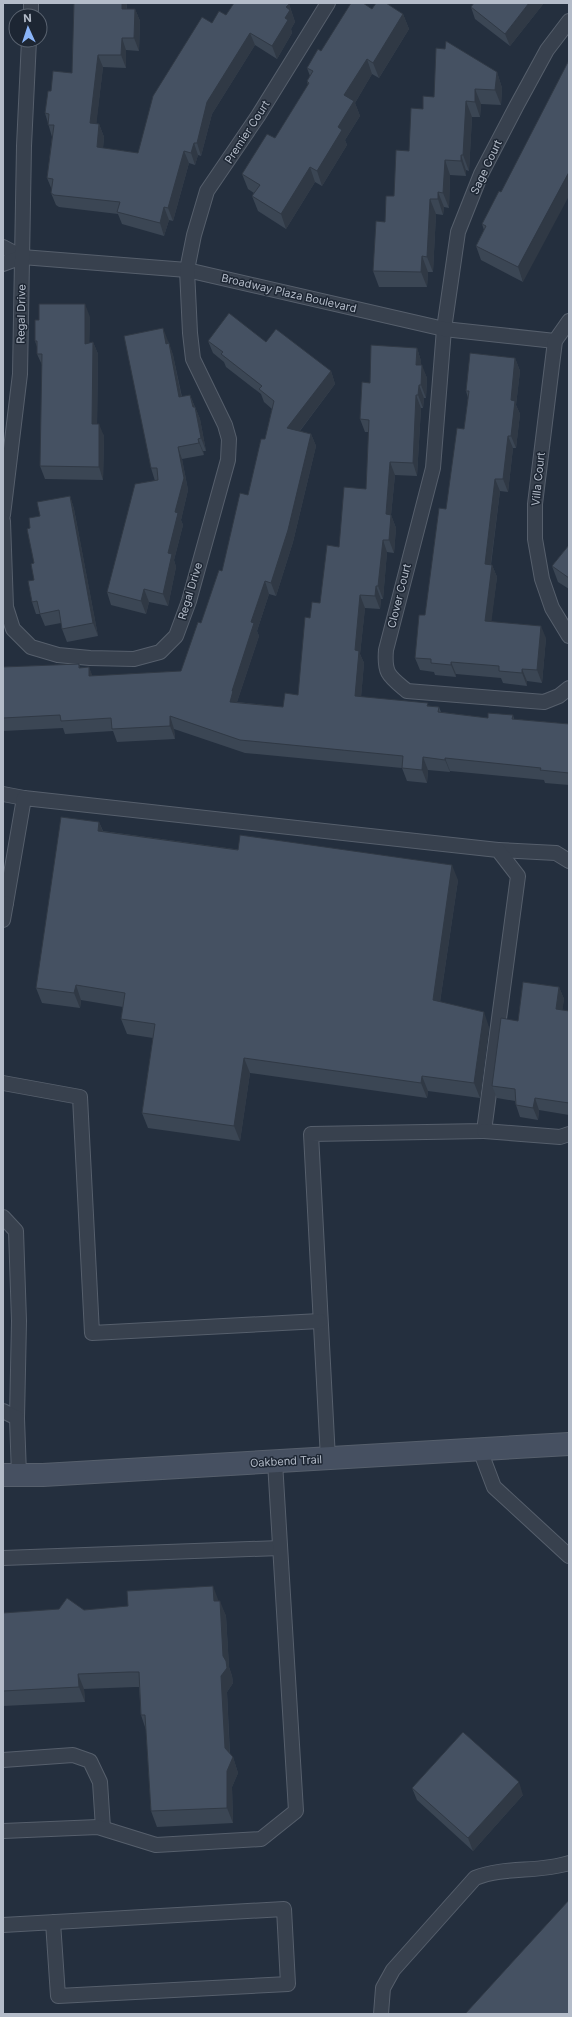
<svg xmlns="http://www.w3.org/2000/svg" width="572" height="2017" font-family="Inter,sans-serif">
<style>
.lines{fill:none;stroke-linecap:round;stroke-linejoin:round}
.lane-casing{stroke:#565f6c;stroke-width:16}
.secondary-casing{stroke:#565f6c;stroke-width:24}
.lane{stroke:#38414e;stroke-width:14}
.secondary{stroke:#465061;stroke-width:22}
.wall{fill:#3b4654}
.shaded-wall{fill:#303945}
.building{fill:#455162;stroke:#303945}
.labels{text-anchor:middle;stroke-width:3;stroke-linejoin:round;paint-order:stroke}
.street-label{font-size:11px;fill:#b4bcc9;stroke:#1d2633}
</style>
<rect width="100%" height="100%" fill="#242f3e"/>
<g class="lines">
<defs>
<g id="lane">
<path d="M31,16V3"/>
<path d="M569,21L547,50L517,105L481,174L458,232L444,329L433,468L386,650C384,674 389,676 407,691L544,702L559,696L569,688"/>
<path d="M3,247L22,257L187,270L444,329L555,341"/>
<path d="M3,264L22,257"/>
<path d="M569,321L555,341L535,504V539L542,579L552,608L569,636"/>
<path d="M3,515L20,374L24,146L29,40"/>
<path d="M3,521L6,607L13,629L31,647L58,655L90,658L134,659L160,652L176,636L189,601L228,460L229,439L225,425L193,359L190,333L187,270L194,235L207,191L258,116L328,3"/>
<path d="M3,794L24,798"/>
<path d="M498,850L556,853L569,861"/>
<path d="M3,902L6,903L24,798L498,850L518,876L484,1131L311,1134L328,1459"/>
<path d="M3,920L6,903"/>
<path d="M3,1083L80,1097L92,1333L320,1321"/>
<path d="M484,1131L560,1137L569,1134"/>
<path d="M3,1217L16,1231L19,1321L17,1418"/>
<path d="M3,1411L17,1418L19,1475"/>
<path d="M480,1450L494,1487L569,1556"/>
<path d="M3,1558L280,1548"/>
<path d="M3,1760L73,1755L90,1761L100,1782L103,1828"/>
<path d="M3,1831L98,1827L156,1845L261,1839L296,1811L275,1462"/>
<path d="M3,1925L284,1909L288,1984L58,1996L53,1922"/>
<path d="M381,2014L383,1988L393,1970L475,1878C505,1866 538,1873 569,1863"/>
</g>
<path id="secondary" d="M3,1475H43L569,1444"/>
</defs>
<use href="#lane" class="lane-casing"/>
<use href="#secondary" class="secondary-casing"/>
<use href="#lane" class="lane"/>
<use href="#secondary" class="secondary"/>
</g>
<g class="wall">
<path d="M74,3H127V9H135L140,21L139,51L126,50V68L103,67L96,124H99L104,137L103,148L138,153L212,23L226,15L289,4L295,22L291,29L292,33L277,59L255,45L212,114L201,156L198,155L195,165L189,163L173,221L169,220L164,236L122,224L118,214L59,207L56,205L51,193L52,190L47,178L52,137L45,113L51,91L72,73Z"/>
<path d="M474,3H544L510,46L475,19L471,7Z"/>
<path d="M372,9L403,14L409,29L379,78L372,74L355,103L360,116L345,140L347,145L322,186L315,182L286,229L258,211L252,196L254,193L248,189L242,174L275,138L308,85L307,81L310,76L307,68L321,51Z"/>
<path d="M497,72L502,88L501,105L481,104L480,117H472L469,171L466,170V176L450,175L449,208L444,207L443,215L436,214L433,272H428L427,287H379L373,271L385,222L423,109L434,97Z"/>
<path d="M501,192L523,282L481,260L476,246L484,230L482,224Z"/>
<path d="M90,317L89,343L93,342L98,354L97,424L104,436L103,480L45,479L40,466L42,365L37,354V347L35,341Z"/>
<path d="M168,341L173,355L182,397L190,395L200,419L206,451H203L204,455L182,459L188,490L181,520L183,525L174,560L176,567L168,606L149,602L146,614L111,605L107,592L155,481L151,468Z"/>
<path d="M208,341L266,342L331,371L335,384L300,431L311,434L316,446L293,542L276,596L269,594L257,631L259,636L237,702L283,707L298,695L310,618L320,603L339,547L366,489L369,432H365L360,419L370,383L417,348L421,361V365L427,378L426,398H424L423,408H421L417,476L395,475L391,515L396,528L394,553L387,552L383,599H381L380,609L365,608L360,654L364,663L361,697L439,707L441,712L488,718L513,715L514,719L569,724V785L545,783L544,780L450,771V772L428,770L427,783L407,781L402,768L245,753L174,729L175,739L117,742L113,731L65,734L63,728L3,731V667L79,664L80,668L89,667L92,676L181,671L222,571L248,495L265,439L272,409L264,402L261,394L226,367L224,362L213,353Z"/>
<path d="M515,358L520,371L516,405L520,414L516,448H513L508,492L500,491L491,565H492L497,577L491,621L546,638L542,683L527,681V686L503,683L501,678L456,674V677L435,675L434,672L420,670L415,658L425,615L446,509L464,429L468,398L466,391Z"/>
<path d="M70,496L74,509L98,636L67,642L62,629L61,623L45,626L40,614H36L32,602L34,580V563L30,528L40,516Z"/>
<path d="M569,545V589L558,582L552,566Z"/>
<path d="M99,822L103,831L458,880L440,1002L489,1027L480,1098L428,1091L427,1098L250,1073L240,1141L148,1128L142,1113L153,1038L127,1034L121,1019L123,1007L81,1000L80,1008L42,1003L36,988Z"/>
<path d="M559,987L564,999L562,1010L569,1011V1115L539,1110L538,1120L520,1117L516,1105L515,1101L497,1098L492,1086L518,1021Z"/>
<path d="M219,1601L226,1616L229,1667L232,1676L233,1683L227,1692L230,1754L233,1757L238,1773L232,1787L233,1823L157,1827L151,1811L146,1730L141,1715L139,1687H135L84,1689L85,1702L3,1706V1613L84,1610Z"/>
<path d="M412,1788L523,1795L473,1851L417,1800Z"/>
</g>
<g class="shaded-wall">
<path d="M122,3H127L126,21L122,9Z"/>
<path d="M529,3H544L510,46L505,34Z"/>
<path d="M289,4L295,22L291,29L292,33L277,59L272,46L285,18L286,7Z"/>
<path d="M135,9L140,21L139,51L134,38Z"/>
<path d="M403,14L409,29L379,78L373,63Z"/>
<path d="M250,33L255,45L212,114L201,156L197,143L207,102Z"/>
<path d="M122,38L126,50V68L121,55Z"/>
<path d="M98,55L103,67L95,136L90,123Z"/>
<path d="M367,59L372,74L355,103L360,116L345,140L347,145L322,186L317,171L338,127L344,95Z"/>
<path d="M497,72L502,88L501,105L495,90Z"/>
<path d="M3,80L4,83V103L3,101Z"/>
<path d="M475,89L481,104L480,117L475,102Z"/>
<path d="M466,101L472,117L469,171L463,155Z"/>
<path d="M99,124L104,137L102,159L97,147Z"/>
<path d="M194,143L198,155L195,165L191,153Z"/>
<path d="M184,151L189,163L173,221L168,208Z"/>
<path d="M461,155L466,170V176L461,161Z"/>
<path d="M445,160L450,175L449,208L443,193Z"/>
<path d="M310,167L315,182L286,229L281,214Z"/>
<path d="M569,172V196L523,282L518,267Z"/>
<path d="M438,192L444,207L443,215L438,199Z"/>
<path d="M430,199L436,214L433,272L427,257Z"/>
<path d="M164,207L169,220L164,236L160,223Z"/>
<path d="M422,256L428,272L427,287L421,272Z"/>
<path d="M85,304L90,317L89,356L85,344Z"/>
<path d="M163,328L168,341L171,356L166,344Z"/>
<path d="M93,342L98,354L97,436L92,424Z"/>
<path d="M169,343L173,355L184,410L179,397Z"/>
<path d="M417,348L421,361L420,378L416,365Z"/>
<path d="M515,358L520,371L516,405L520,414L516,448L511,436V400Z"/>
<path d="M422,365L427,378L426,398L421,385Z"/>
<path d="M331,371L335,384L292,441L287,428Z"/>
<path d="M419,385L424,398L423,408L418,395Z"/>
<path d="M190,395L195,408L193,407Z"/>
<path d="M416,395L421,408L417,476L413,463Z"/>
<path d="M195,407L200,419L206,451L201,438Z"/>
<path d="M99,424L104,436L103,480L99,467Z"/>
<path d="M311,434L316,446L293,542L276,596L271,583Z"/>
<path d="M508,436L513,448L508,492L503,479Z"/>
<path d="M198,439L203,451L204,455L199,443Z"/>
<path d="M178,447L182,459L188,490L181,520L183,525L174,560L176,567L168,606L163,594L168,553L175,512Z"/>
<path d="M390,462L395,475L391,515L396,528L394,553L389,540L386,514Z"/>
<path d="M495,479L500,491L489,577L485,564Z"/>
<path d="M70,496L74,509L98,636L93,623Z"/>
<path d="M383,540L387,552L383,599L378,586Z"/>
<path d="M492,565L497,577L490,633L485,621Z"/>
<path d="M265,581L269,594L257,631L259,636L237,702L238,704L230,702L232,691L251,622Z"/>
<path d="M376,586L381,599L380,609L375,596Z"/>
<path d="M144,589L149,602L146,614L141,601Z"/>
<path d="M360,595L365,608L360,654L364,663L360,709L355,696V650Z"/>
<path d="M541,626L546,638L542,683L537,670Z"/>
<path d="M451,662L456,674V677L451,665Z"/>
<path d="M89,667L94,680L89,676Z"/>
<path d="M522,669L527,681V686L522,673Z"/>
<path d="M170,716L174,729L175,739L170,726Z"/>
<path d="M423,757L428,770L427,783L422,770Z"/>
<path d="M445,758L450,771V772L445,760Z"/>
<path d="M99,822L105,837L98,831Z"/>
<path d="M452,865L458,880L438,1015L433,1000Z"/>
<path d="M76,985L81,1000L80,1008L74,993Z"/>
<path d="M559,987L564,999L561,1022L556,1009Z"/>
<path d="M484,1012L489,1027L480,1098L474,1083Z"/>
<path d="M244,1058L250,1073L240,1141L234,1126Z"/>
<path d="M422,1076L428,1091L427,1098L421,1083Z"/>
<path d="M535,1098L539,1110L538,1120L533,1108Z"/>
<path d="M213,1586L219,1602L214,1601Z"/>
<path d="M220,1601L226,1616L229,1667L232,1676L233,1683L227,1692L230,1763L225,1748L221,1676L223,1656Z"/>
<path d="M78,1674L84,1689L85,1702L79,1687Z"/>
<path d="M233,1757L238,1773L232,1787L233,1823L227,1808V1771Z"/>
<path d="M519,1782L523,1795L473,1851L468,1838Z"/>
</g>
<g class="building">
<path d="M74,3H122V9H135L134,38H122L121,55H98L90,123L99,124L97,147L138,153L153,96L202,17L212,23L219,11L226,15L234,3H288L289,4L286,7L290,10L285,18L288,20L272,46L250,33L207,102L197,143H194L191,153L184,151L168,208L164,207L160,223L117,212L120,202L54,195L51,193L53,179L47,178L54,125H48L49,114L45,113L48,91H51L53,71L72,73Z"/>
<path d="M351,3H363L372,9L376,3H386L403,14L373,63L367,59L344,95L354,101L338,127L342,130L317,171L310,167L281,214L252,196L260,185L242,174L267,134L275,138L309,83L307,81L313,71L307,68L318,49L321,51Z"/>
<path d="M474,3H529L505,34L471,7Z"/>
<path d="M446,41L497,72L495,90L475,89V102L466,101L463,155H461V161L445,160L443,193L438,192V199H430L427,257L422,256L421,272L373,271L376,221L385,222L386,196H394L396,150L409,151L411,108L423,109V96L434,97L436,48L445,49Z"/>
<path d="M569,60V172L518,267L476,246L486,226L482,224L499,191L501,192Z"/>
<path d="M39,304H85V344L93,342L92,424H99V467L40,466L42,354H37V341H35V320H39Z"/>
<path d="M229,313L266,342L276,329L331,371L287,428L311,434L288,530L271,583L265,581L251,622L254,623L232,691H233L230,702L283,707L285,693L298,695L305,617L310,618L312,602L320,603L327,545L339,547L344,487L366,489L369,420L360,419L362,382L370,383L371,345L417,348L416,365H422L421,385H419L418,395H416L413,463L390,462L386,514L391,515L389,540H383L378,586H376L375,596L360,595L355,650L359,651L355,696L428,703L427,706L439,707L438,712L488,718V713L513,715L512,719L569,724V773L540,770L541,768L445,758V760L423,757L422,770L402,768L403,756L240,740L170,716V726L112,729L111,718L61,721L60,715L3,718V667L79,664V668L89,667V676L181,671L198,622L201,623L219,570L222,571L240,493L248,495L261,439H265L274,401L259,389L262,386L221,354L223,352L208,341Z"/>
<path d="M163,328L166,344L169,343L179,397L190,395L193,407H195L201,438L198,439L199,443L178,447L184,478L175,512L178,513L168,553L172,554L163,594L144,589L141,601L107,592L135,484L158,480L157,468H151L124,336Z"/>
<path d="M470,353L515,358L511,400L515,401L511,436H508L503,479H495L485,564L492,565L485,621L541,626L537,670L522,669V673L499,671V666L451,662V665L431,663V659L415,658L419,615H425L439,508L446,509L457,428L464,429L469,391H466Z"/>
<path d="M70,496L93,623L62,629L59,610L40,614L37,601L32,602L28,581L34,580L31,564L34,563L27,529L30,528L29,518L40,516L37,502Z"/>
<path d="M569,545V578L552,566Z"/>
<path d="M61,817L99,822L98,831L238,850L240,835L452,865L433,1000L484,1012L474,1083L422,1076L421,1083L244,1058L234,1126L142,1113L155,1024L121,1019L125,993L76,985L74,993L36,988Z"/>
<path d="M523,982L559,987L556,1009L569,1011V1103L535,1098L533,1108L516,1105L515,1089L492,1086L501,1018L518,1021Z"/>
<path d="M213,1586L214,1601H220L223,1656L226,1661L227,1668L221,1676L225,1748L233,1757L227,1771V1808L151,1811L145,1715H141L139,1672H129L78,1674L79,1687L3,1691V1613L59,1609L67,1598L84,1610L128,1606L127,1591Z"/>
<path d="M463,1732L519,1782L468,1838L412,1788Z"/>
<path d="M569,1900V2014H465Z"/>
</g>
<g class="labels">
<g class="street-label">
<text transform="translate(247 132) rotate(-57)" y="4">Premier Court</text>
<text transform="translate(486 167) rotate(-65)" y="4">Sage Court</text>
<text transform="translate(289 293) rotate(13)" y="4">Broadway Plaza Boulevard</text>
<text transform="translate(21 314) rotate(-89)" y="4">Regal Drive</text>
<text transform="translate(538 479) rotate(-84)" y="4">Villa Court</text>
<text transform="translate(190 591) rotate(-73)" y="4">Regal Drive</text>
<text transform="translate(399 596) rotate(-76)" y="4">Clover Court</text>
<text transform="translate(286 1461) rotate(-3)" y="4">Oakbend Trail</text>
</g>
</g>
<rect width="572" height="2017" fill="none" stroke="#b4bcc9" stroke-width="8"/>
<g transform="translate(28 28) rotate(357)"><circle r="19" fill="#1d2633" stroke="#59626f"/>
<path d="M0-3L7 15L0 10L-7 15Z" fill="#8ab4f8"/>
<text y="-6" font-size="11" font-weight="bold" text-anchor="middle" fill="#b4bcc9">N</text>
</g>
</svg>
